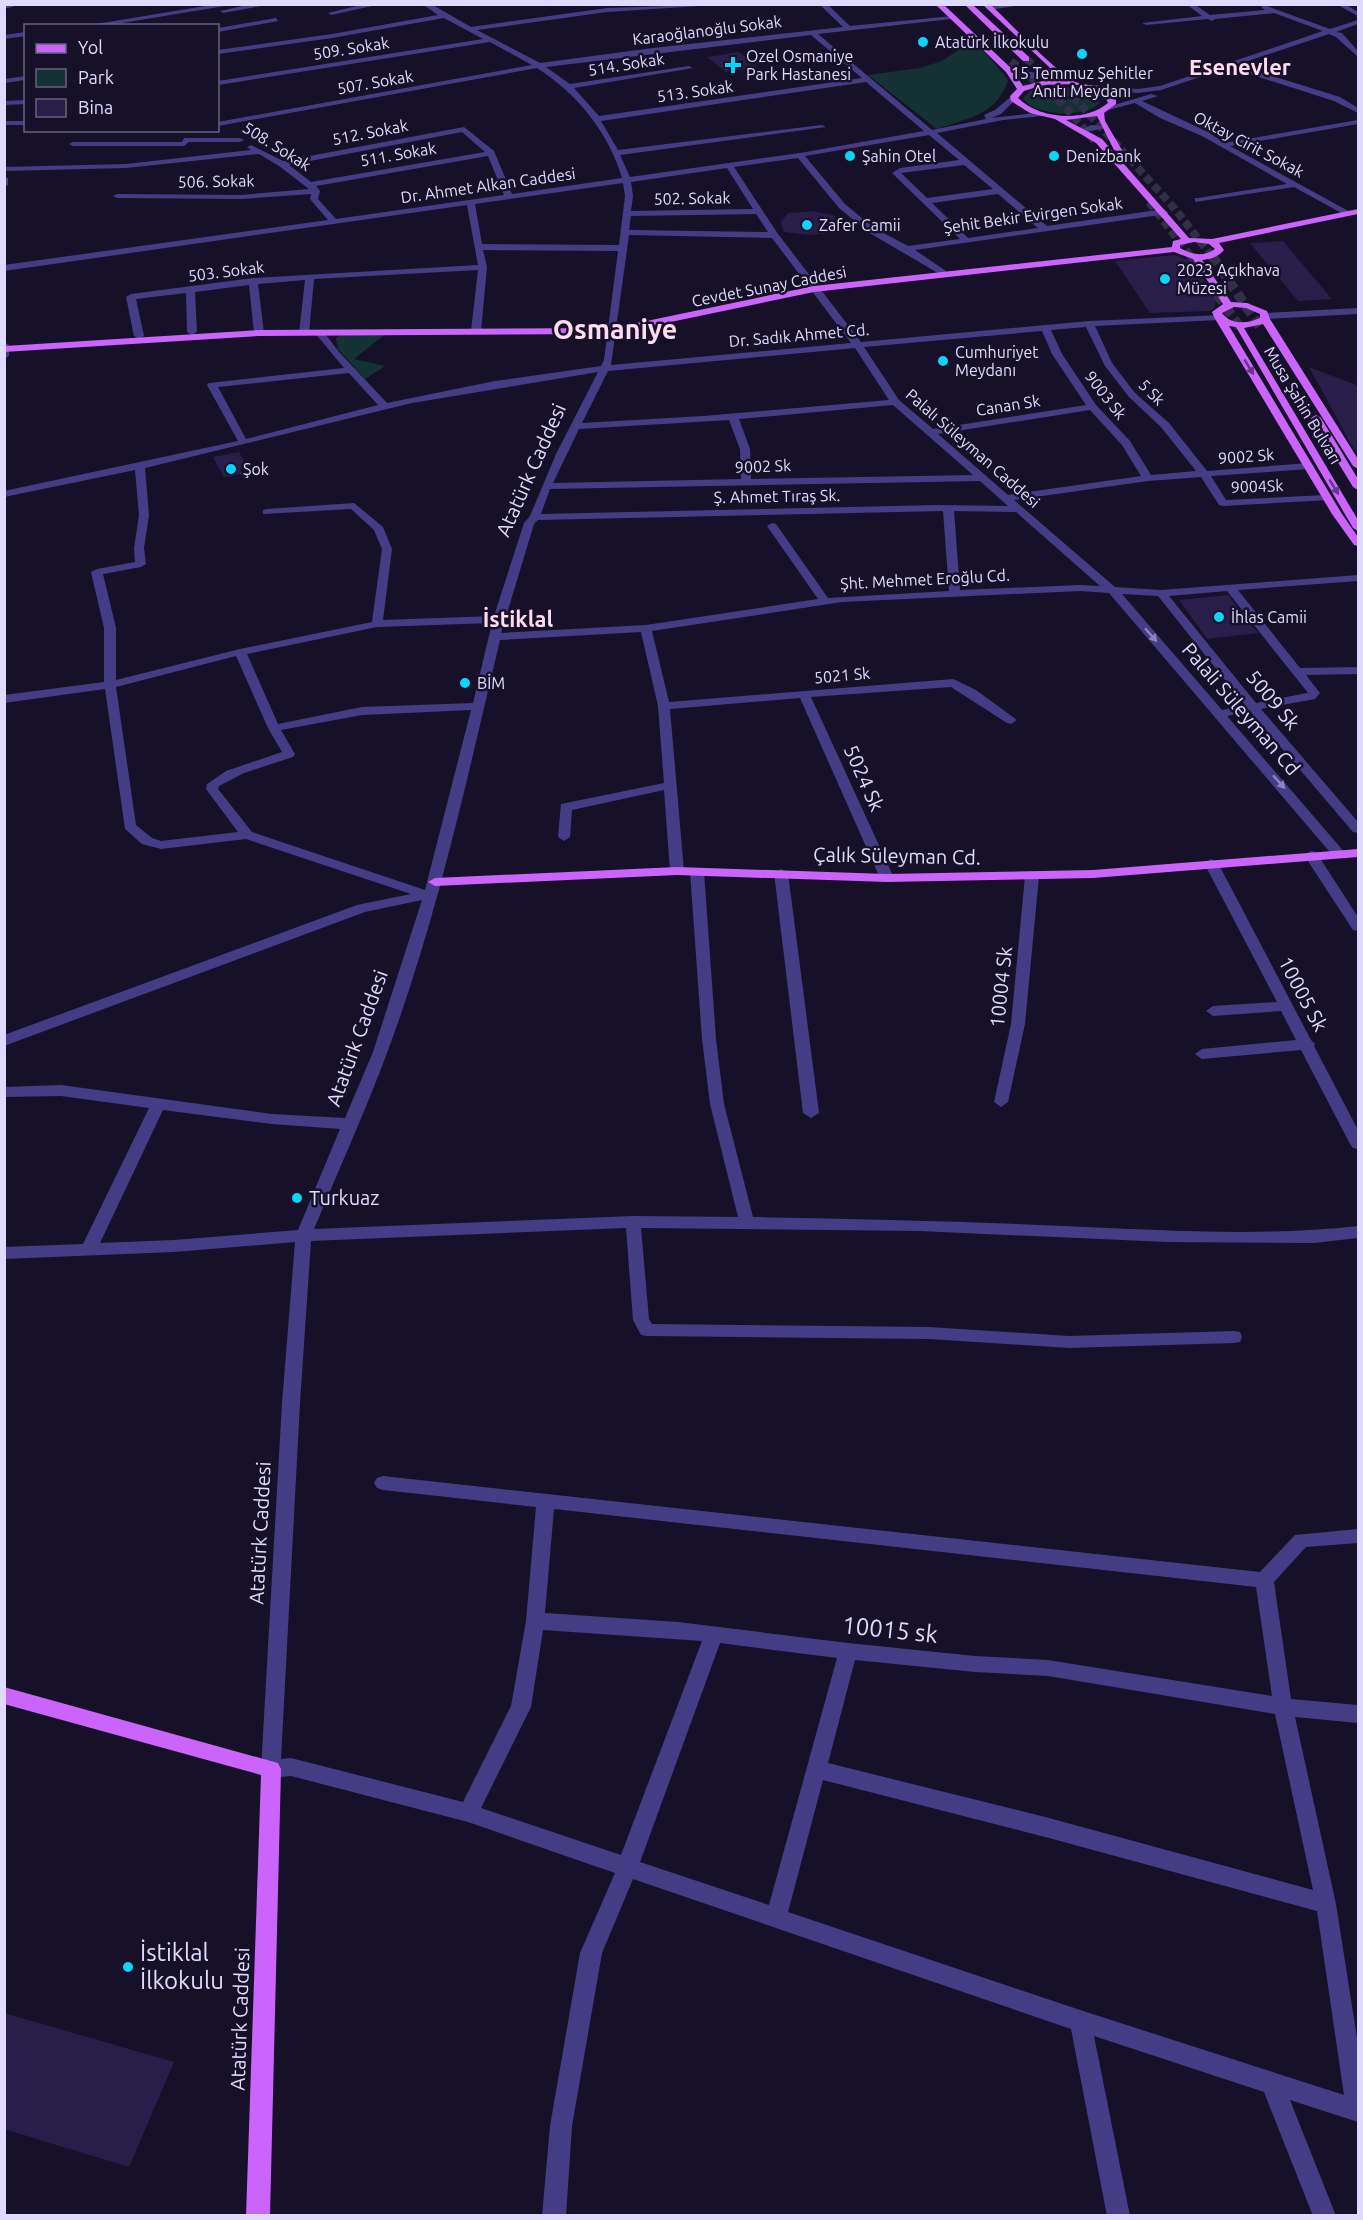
<svg xmlns="http://www.w3.org/2000/svg" width="1363" height="2220" font-family="Ubuntu,sans-serif">
<style>
.green{fill:#143233}
.building{fill:#291d49}
.lines{fill:none;stroke-linecap:round;stroke-linejoin:round}
.major-tunnel-far1{stroke:#342f49;stroke-width:8;stroke-dasharray:8 4;stroke-linecap:butt}
.major-tunnel{stroke:#342f49;stroke-width:10;stroke-dasharray:10 5;stroke-linecap:butt}
.minor{fill:#443d86;fill-rule:evenodd}
.major{fill:#cb64fb;fill-rule:evenodd}
.oneway{fill:#673688}
.oneway2{fill:#8a84bc}
.poi-dot{fill:#0bd3f9;stroke:#161129;stroke-width:2}
.labels{text-anchor:middle;stroke-width:5;stroke-linejoin:round;paint-order:stroke}
.far-street-label{font-size:16px;fill:#e0dafe;stroke:#161129}
.far-poi-label{font-size:16px;fill:#e0dafe;stroke:#161129;text-anchor:start}
.street-label{font-size:20px;fill:#e0dafe;stroke:#161129}
.poi-label{font-size:20px;fill:#e0dafe;stroke:#161129;text-anchor:start}
.far-district-label{font-size:22px;font-weight:bold;fill:#fedcf0;stroke:#161129}
.near-street-label{font-size:24px;fill:#e0dafe;stroke:#161129}
.near-poi-label{font-size:24px;fill:#e0dafe;stroke:#161129;text-anchor:start}
.far-town-label{font-size:27px;font-weight:bold;fill:#fedcf0;stroke:#161129}
</style>
<rect width="100%" height="100%" fill="#161129"/>
<g class="green">
<path d="M972,41L991,59L1008,80C997,115 968,118 937,129L868,75L920,68L942,61Z"/>
<path d="M1063,86L1094,94L1100,102C1088,119 1032,116 1023,98L1031,90Z"/>
<path d="M343,334L384,335L354,359L385,366L365,379L338,349L336,338Z"/>
</g>
<g class="building">
<path d="M739,52L758,67L726,72L707,57Z"/>
<path d="M813,211L835,216L832,233L809,235L784,232L781,222L788,213Z"/>
<path d="M1283,241L1332,299L1298,301L1250,243Z"/>
<path d="M1174,255L1191,261L1216,298L1215,307L1210,311L1150,313L1115,261Z"/>
<path d="M1309,367L1359,386V456L1351,444Z"/>
<path d="M239,452L248,468L240,469L242,474L224,477L213,457Z"/>
<path d="M1228,595L1258,633L1207,639L1179,600Z"/>
<path d="M4,2013L174,2062L129,2167L4,2129Z"/>
</g>
<g class="lines">
<g class="major-tunnel-far1">
<path d="M1026,59L1079,103L1175,209L1213,258"/>
<path d="M1011,61L1063,104L1097,144"/>
<path d="M1149,202L1192,258"/>
</g>
<g class="major-tunnel">
<path d="M1191,256L1198,266"/>
<path d="M1212,256L1260,327"/>
<path d="M1217,294L1240,328"/>
</g>
<g class="minor">
<path d="M23,4L4,9V5Z"/>
<path d="M217,4H237L104,26H84Z"/>
<path d="M252,4H272L223,13L220,11Z"/>
<path d="M365,4H381L331,15L328,13Z"/>
<path d="M422,4H431L471,27L607,8L730,4L607,12L477,30L540,63L653,48L843,27L819,4H827L850,26L953,16L951,19L818,34L932,130L986,119L984,115L995,110L1014,94L1018,96L1017,98L1001,114L991,118L1044,112V116H1041L1003,120L937,133L1047,226L1164,209L1168,212L1167,214L915,250L946,271V275L943,276L868,232L839,208L798,158L734,167L778,234L861,342L1089,321L1222,315V319L1219,320L1095,326L1112,363L1135,393L1169,423L1207,471L1309,463L1314,466L1309,469L1211,476L1226,500L1326,495L1330,496V500L1223,506L1219,505L1201,477L1148,481L1014,500L1115,587L1161,590L1358,575V581L1238,590L1300,668L1358,667V674L1306,675L1320,693L1315,699L1261,709L1358,822V833L1353,832L1250,711L1227,716L1346,854L1344,857H1334L1109,593L1080,591L842,602L652,631L669,702L953,679L976,690L1017,720L1011,724L1007,723L951,687L811,697L894,878L887,882L880,878L800,698L670,709L684,871L677,875L670,871L664,790L572,810L570,837L564,841L558,837L561,804L664,783L658,706L641,632L500,640C467,779 437,919 387,1053C365,1112 339,1169 314,1229L633,1216L738,1217L710,1104L702,1039L690,872L697,868L704,872L716,1039L724,1104L753,1217C857,1219 960,1221 1063,1226C1161,1230 1261,1237 1358,1226V1238L1314,1243L1167,1242L919,1231L641,1228L649,1319L652,1324L929,1327L1069,1336L1234,1331L1240,1332L1242,1337L1240,1342L1234,1343L1069,1348L929,1339L647,1336L641,1335L633,1320L626,1228L311,1241L300,1403L281,1759L291,1758L463,1802L511,1706L526,1621L536,1507L383,1490L377,1488L374,1483L377,1478L383,1476L1260,1572L1295,1535L1358,1529V1543L1306,1547L1274,1582L1291,1699L1358,1705V1723L1295,1717L1336,1904L1358,2044V2122L1290,2100L1336,2216H1313L1264,2092L1094,2036L1130,2216H1107L1071,2029L633,1879L602,1953L572,2126L566,2216H542L550,2126L580,1953L615,1873L468,1822L291,1776L271,1778L264,1775L261,1769L282,1403L295,1242L174,1252L4,1259V1247L83,1244L149,1108L61,1096L4,1097V1087L61,1085L272,1114L345,1118L373,1052L422,900L365,912L4,1046V1035L357,905L411,894L246,839L161,849L142,844L125,829L105,689L4,703V695L104,682V628L91,572L97,569L135,562L134,548L139,515L135,470L4,497V491L238,441L207,385L209,383L344,368L315,333L320,330L323,331L339,352L387,403L495,381L601,366L604,360L618,251L483,250L487,267L481,331L476,334L471,331L478,270L314,279L309,333L304,336L299,333L305,280L258,284L264,333L259,336L254,333L249,285L195,292L197,332L192,335L187,332L186,293L136,299L144,336L139,339L134,336L126,297L131,294L253,278L478,265L467,205L4,271V265L328,220L310,199L311,194L241,199L117,198L113,196L117,194L241,195L309,189L279,166L259,154L126,168L4,171V167L126,164L251,150L247,147L251,145L283,161L464,127L494,151L512,194L622,178C608,131 577,94 537,68L218,126V122L532,65L490,42L218,85V81L483,39L444,18L332,38L218,54V50L332,34L438,15ZM811,35L862,78L599,116L574,88L693,68L689,66L570,84L546,67ZM866,82L924,131L800,153L630,177L620,155L826,127L822,125L618,150L601,121ZM462,132L485,152L311,182L289,165ZM929,135L959,160L900,168L892,173L960,239L908,246L874,228L845,204L805,156ZM488,156L504,195L336,219L318,199L320,191L316,186ZM964,165L993,189L927,198L901,173ZM727,168L753,209L631,211L633,196L631,182ZM623,183L625,196L619,245L482,244L475,204ZM998,194L1038,228L968,238L932,203ZM756,214L768,232L629,230L631,216ZM629,235L772,238L851,343L611,365ZM1086,327L1105,366L1129,397L1161,427L1196,471L1151,475L1130,441L1096,405L1062,354L1051,330ZM1042,331L1052,354L1086,405L933,429L899,400L864,347ZM855,348L889,400L704,416L582,423L608,371ZM598,372L556,454L530,516L524,523L494,616L383,620L392,549L383,527L354,503L267,509L263,510V514L351,509L374,530L382,549L372,622L240,649L116,680V628L103,574L141,567L146,564L144,548L149,515L145,468L412,403ZM349,373L378,405L246,439L218,387ZM893,405L973,475L751,479L750,449L739,419ZM1090,410L1122,445L1141,476L1008,495L938,434ZM729,420L740,449L741,479L553,483L579,429ZM980,481L1008,506L938,505L541,514L550,489ZM943,511L949,591L828,598L776,524L772,523L767,526L818,599L646,625L501,633L534,524L538,520ZM954,511L1016,512L1100,586L1080,585L960,590ZM1227,591L1308,693H1307L1256,703L1169,596ZM1122,594L1158,596L1245,705L1222,710ZM492,623L473,703L362,707L278,724L247,654L377,627ZM236,656L268,728L282,752L226,771L207,784L206,789L238,832L161,841L152,838L136,825L116,687ZM471,710L425,890L252,832L218,789L219,786L244,773L293,757L295,754L281,730L362,715ZM163,1110L272,1124L340,1129L298,1230L174,1240L100,1243ZM554,1509L1256,1587L1272,1696L1048,1660L975,1656L848,1643L678,1622L545,1613ZM543,1630L702,1641L621,1855L481,1808L531,1707ZM720,1643L837,1658L769,1905L640,1862ZM855,1660L975,1672L1048,1676L1275,1714L1313,1890L1049,1818L828,1763ZM823,1780L1049,1838L1317,1911L1344,2095L1080,2010L788,1912Z"/>
<path d="M1002,4H1028L989,10L986,8Z"/>
<path d="M1186,4H1194L1210,15L1265,10L1261,7L1264,5L1330,29L1358,20V24L1336,32L1342,33L1358,51V57L1336,37L1329,34L1161,90L1138,93L1089,89V85H1092L1138,89L1160,86L1323,31L1274,13L1215,19L1212,21L1208,19L1146,25L1142,23L1202,16Z"/>
<path d="M1336,4H1345L1358,12V16Z"/>
<path d="M276,18L278,21L218,32V28Z"/>
<path d="M26,32V36L4,39V35Z"/>
<path d="M1055,67L1059,69C1045,82 1020,79 1005,71L1009,69L1039,73Z"/>
<path d="M1243,67L1340,97L1358,108V113L1334,101L1240,71Z"/>
<path d="M26,76V80L4,83V79Z"/>
<path d="M1151,94L1158,96L1142,101L1208,132L1224,143L1358,120V124L1230,146L1352,213L1345,215L1294,187L1195,202V198H1198L1287,184L1202,136L1160,118L1135,103L1108,110L1104,108Z"/>
<path d="M26,100V104L4,105V101Z"/>
<rect x="4" y="121" width="22" height="4"/>
<path d="M1091,125L1108,127L1083,133L1079,131Z"/>
<path d="M184,138H240L244,140L240,142H189L184,146H73L69,144L73,142H182Z"/>
<path d="M4,176L8,178V185L4,187Z"/>
<path d="M1358,308V314L1266,319L1261,316L1266,313Z"/>
<path d="M4,342L9,345V356L4,359Z"/>
<path d="M1311,851L1316,852L1358,917V931L1353,930L1304,855Z"/>
<path d="M1211,859L1218,863L1311,1040L1315,1044L1314,1046L1358,1130V1149L1353,1148L1350,1144L1301,1050L1202,1059L1195,1054L1202,1049L1296,1040L1281,1011L1213,1016L1206,1011L1213,1006L1277,1002L1204,863Z"/>
<path d="M781,869L788,873L819,1113L811,1118L803,1113L774,873Z"/>
<path d="M1032,872L1039,876L1025,1024L1008,1102L1001,1107L994,1102L1011,1024L1025,876Z"/>
</g>
<g class="major">
<path d="M935,4H943L1012,69L1023,86L1043,81L1063,80L982,4H990C1014,27 1044,60 1070,79C1084,89 1098,79 1116,100V104L1104,113L1105,121L1122,150L1121,152L1114,150L1097,116L1066,120L1102,139L1189,238L1212,239L1358,209V214L1219,243L1224,250C1218,257 1211,259 1202,260L1231,302L1247,303L1267,311L1270,319L1358,459V469L1353,466L1263,324L1244,328L1358,520V531L1353,528L1236,327L1229,326L1342,514L1358,537V546L1354,545L1332,514L1214,317L1212,312L1223,304L1193,259L1174,252L814,292L613,334L259,336L4,352L5,346L259,330L613,328L814,286L1172,247L1173,241L1181,239L1096,143L1055,119L1030,113L1011,101L1010,96L1017,89L1006,72ZM1043,85C1062,84 1102,81 1108,103C1085,123 1039,119 1018,98L1024,91ZM1194,242L1209,244L1215,249C1204,257 1192,255 1180,248V245ZM1234,307L1246,308L1260,314V318C1247,324 1231,325 1222,313Z"/>
<path d="M964,4H972L1029,57V61H1023Z"/>
<path d="M1316,415L1321,418L1358,479V490L1353,487L1311,418Z"/>
<path d="M1358,849V857L1093,878L887,882L677,875L435,886L428,882L435,878L677,867L887,874L1093,870Z"/>
<path d="M4,1687L278,1763L281,1769L270,2216H246L261,1775L4,1704Z"/>
</g>
</g>
<defs><path id="oneway-solid" d="M-6-.8H1V-3.2L6.5 0L1 3.2V.8H-6Z" transform="scale(1.5)"/></defs>
<g class="oneway">
<use href="#oneway-solid" transform="translate(1249 367) rotate(59)"/>
<use href="#oneway-solid" transform="translate(1334 487) rotate(59)"/>
</g>
<g class="oneway2">
<use href="#oneway-solid" transform="translate(1151 635) rotate(49)"/>
<use href="#oneway-solid" transform="translate(1279 782) rotate(48)"/>
</g>
<g class="poi-dot">
<circle cx="923" cy="42" r="6"/>
<circle cx="1082" cy="54" r="6"/>
<path d="M730 56h6v6h6v6h-6v6h-6v-6h-6v-6h6z"/>
<circle cx="850" cy="156" r="6"/>
<circle cx="1054" cy="156" r="6"/>
<circle cx="807" cy="225" r="6"/>
<circle cx="1165" cy="279" r="6"/>
<circle cx="943" cy="361" r="6"/>
<circle cx="231" cy="469" r="6"/>
<circle cx="1219" cy="617" r="6"/>
<circle cx="465" cy="683" r="6"/>
<circle cx="297" cy="1198" r="6"/>
<circle cx="128" cy="1967" r="6"/>
</g>
<g class="labels">
<g class="far-street-label">
<text transform="translate(707 30) rotate(-7)" y="6">Karaoğlanoğlu Sokak</text>
<text transform="translate(351 48) rotate(-9)" y="6">509. Sokak</text>
<text transform="translate(626 64) rotate(-9)" y="6">514. Sokak</text>
<text transform="translate(375 82) rotate(-10)" y="6">507. Sokak</text>
<text transform="translate(695 91) rotate(-8)" y="6">513. Sokak</text>
<text transform="translate(370 132) rotate(-11)" y="6">512. Sokak</text>
<text transform="translate(1249 144) rotate(28)" y="6">Oktay Cirit Sokak</text>
<text transform="translate(277 146) rotate(32)" y="6">508. Sokak</text>
<text transform="translate(398 154) rotate(-10)" y="6">511. Sokak</text>
<text transform="translate(216 181) rotate(-1)" y="6">506. Sokak</text>
<text transform="translate(488 185) rotate(-8)" y="6">Dr. Ahmet Alkan Caddesi</text>
<text transform="translate(692 198) rotate(-1)" y="6">502. Sokak</text>
<text transform="translate(1033 215) rotate(-8)" y="6">Şehit Bekir Evirgen Sokak</text>
<text transform="translate(226 271) rotate(-7)" y="6">503. Sokak</text>
<text transform="translate(769 286) rotate(-11)" y="6">Cevdet Sunay Caddesi</text>
<text transform="translate(799 335) rotate(-5)" y="6">Dr. Sadık Ahmet Cd.</text>
<text transform="translate(1152 392) rotate(45)" y="6">5 Sk</text>
<text transform="translate(1106 395) rotate(52)" y="6">9003 Sk</text>
<text transform="translate(1008 405) rotate(-9)" y="6">Canan Sk</text>
<text transform="translate(1303 405) rotate(59)" y="6">Musa Şahin Bulvarı</text>
<text transform="translate(973 448) rotate(41)" y="6">Palalı Süleyman Caddesi</text>
<text transform="translate(1246 456) rotate(-4)" y="6">9002 Sk</text>
<text transform="translate(763 466) rotate(-2)" y="6">9002 Sk</text>
<text transform="translate(1257 486) rotate(-2)" y="6">9004Sk</text>
<text transform="translate(777 496) rotate(-1)" y="6">Ş. Ahmet Tıraş Sk.</text>
<text transform="translate(925 579) rotate(-3)" y="6">Şht. Mehmet Eroğlu Cd.</text>
<text transform="translate(842 675) rotate(-5)" y="6">5021 Sk</text>
</g>
<g class="far-poi-label">
<text x="935" y="48">Atatürk İlkokulu</text>
<text x="746" y="62">Ozel Osmaniye<tspan x="746" dy="18">Park Hastanesi</tspan></text>
<text x="1082" y="79" text-anchor="middle">15 Temmuz Şehitler<tspan x="1082" dy="18">Anıtı Meydanı</tspan></text>
<text x="862" y="162">Şahin Otel</text>
<text x="1066" y="162">Denizbank</text>
<text x="819" y="231">Zafer Camii</text>
<text x="1177" y="276">2023 Açıkhava<tspan x="1177" dy="18">Müzesi</tspan></text>
<text x="955" y="358">Cumhuriyet<tspan x="955" dy="18">Meydanı</tspan></text>
<text x="243" y="475">Şok</text>
<text x="1231" y="623">İhlas Camii</text>
<text x="477" y="689">BİM</text>
</g>
<g class="street-label">
<text transform="translate(531 470) rotate(-66)" y="7">Atatürk Caddesi</text>
<text transform="translate(1273 700) rotate(50)" y="7">5009 Sk</text>
<text transform="translate(1241 709) rotate(49)" y="7">Palali Süleyman Cd</text>
<text transform="translate(864 778) rotate(66)" y="7">5024 Sk</text>
<text transform="translate(897 856) rotate(1)" y="7">Çalık Süleyman Cd.</text>
<text transform="translate(1001 987) rotate(-84)" y="7">10004 Sk</text>
<text transform="translate(1303 994) rotate(62)" y="7">10005 Sk</text>
<text transform="translate(357 1038) rotate(-70)" y="7">Atatürk Caddesi</text>
<text transform="translate(260 1533) rotate(-87)" y="7">Atatürk Caddesi</text>
<text transform="translate(240 2019) rotate(-88)" y="7">Atatürk Caddesi</text>
</g>
<g class="poi-label">
<text x="309" y="1205">Turkuaz</text>
</g>
<g class="far-district-label">
<text x="1240" y="75">Esenevler</text>
<text x="518" y="627">İstiklal</text>
</g>
<g class="near-street-label">
<text transform="translate(890 1630) rotate(6)" y="8">10015 sk</text>
</g>
<g class="near-poi-label">
<text x="140" y="1961">İstiklal<tspan x="140" dy="28">İlkokulu</tspan></text>
</g>
<g class="far-town-label">
<text x="615" y="339">Osmaniye</text>
</g>
</g>
<rect width="1363" height="2220" fill="none" stroke="#e0dafe" stroke-width="12"/>
<rect x="24" y="24" width="195" height="108" fill="#161129" stroke="#67617e" stroke-width="1.5"/>
<rect x="36" y="44" width="30" height="9" fill="#cb64fb" stroke="#67617e" stroke-width="1.5"/>
<text x="78" y="54" font-size="18" fill="#e0dafe">Yol</text>
<rect x="36" y="69" width="30" height="18" fill="#143233" stroke="#67617e" stroke-width="1.5"/>
<text x="78" y="84" font-size="18" fill="#e0dafe">Park</text>
<rect x="36" y="99" width="30" height="18" fill="#291d49" stroke="#67617e" stroke-width="1.5"/>
<text x="78" y="114" font-size="18" fill="#e0dafe">Bina</text>
</svg>
